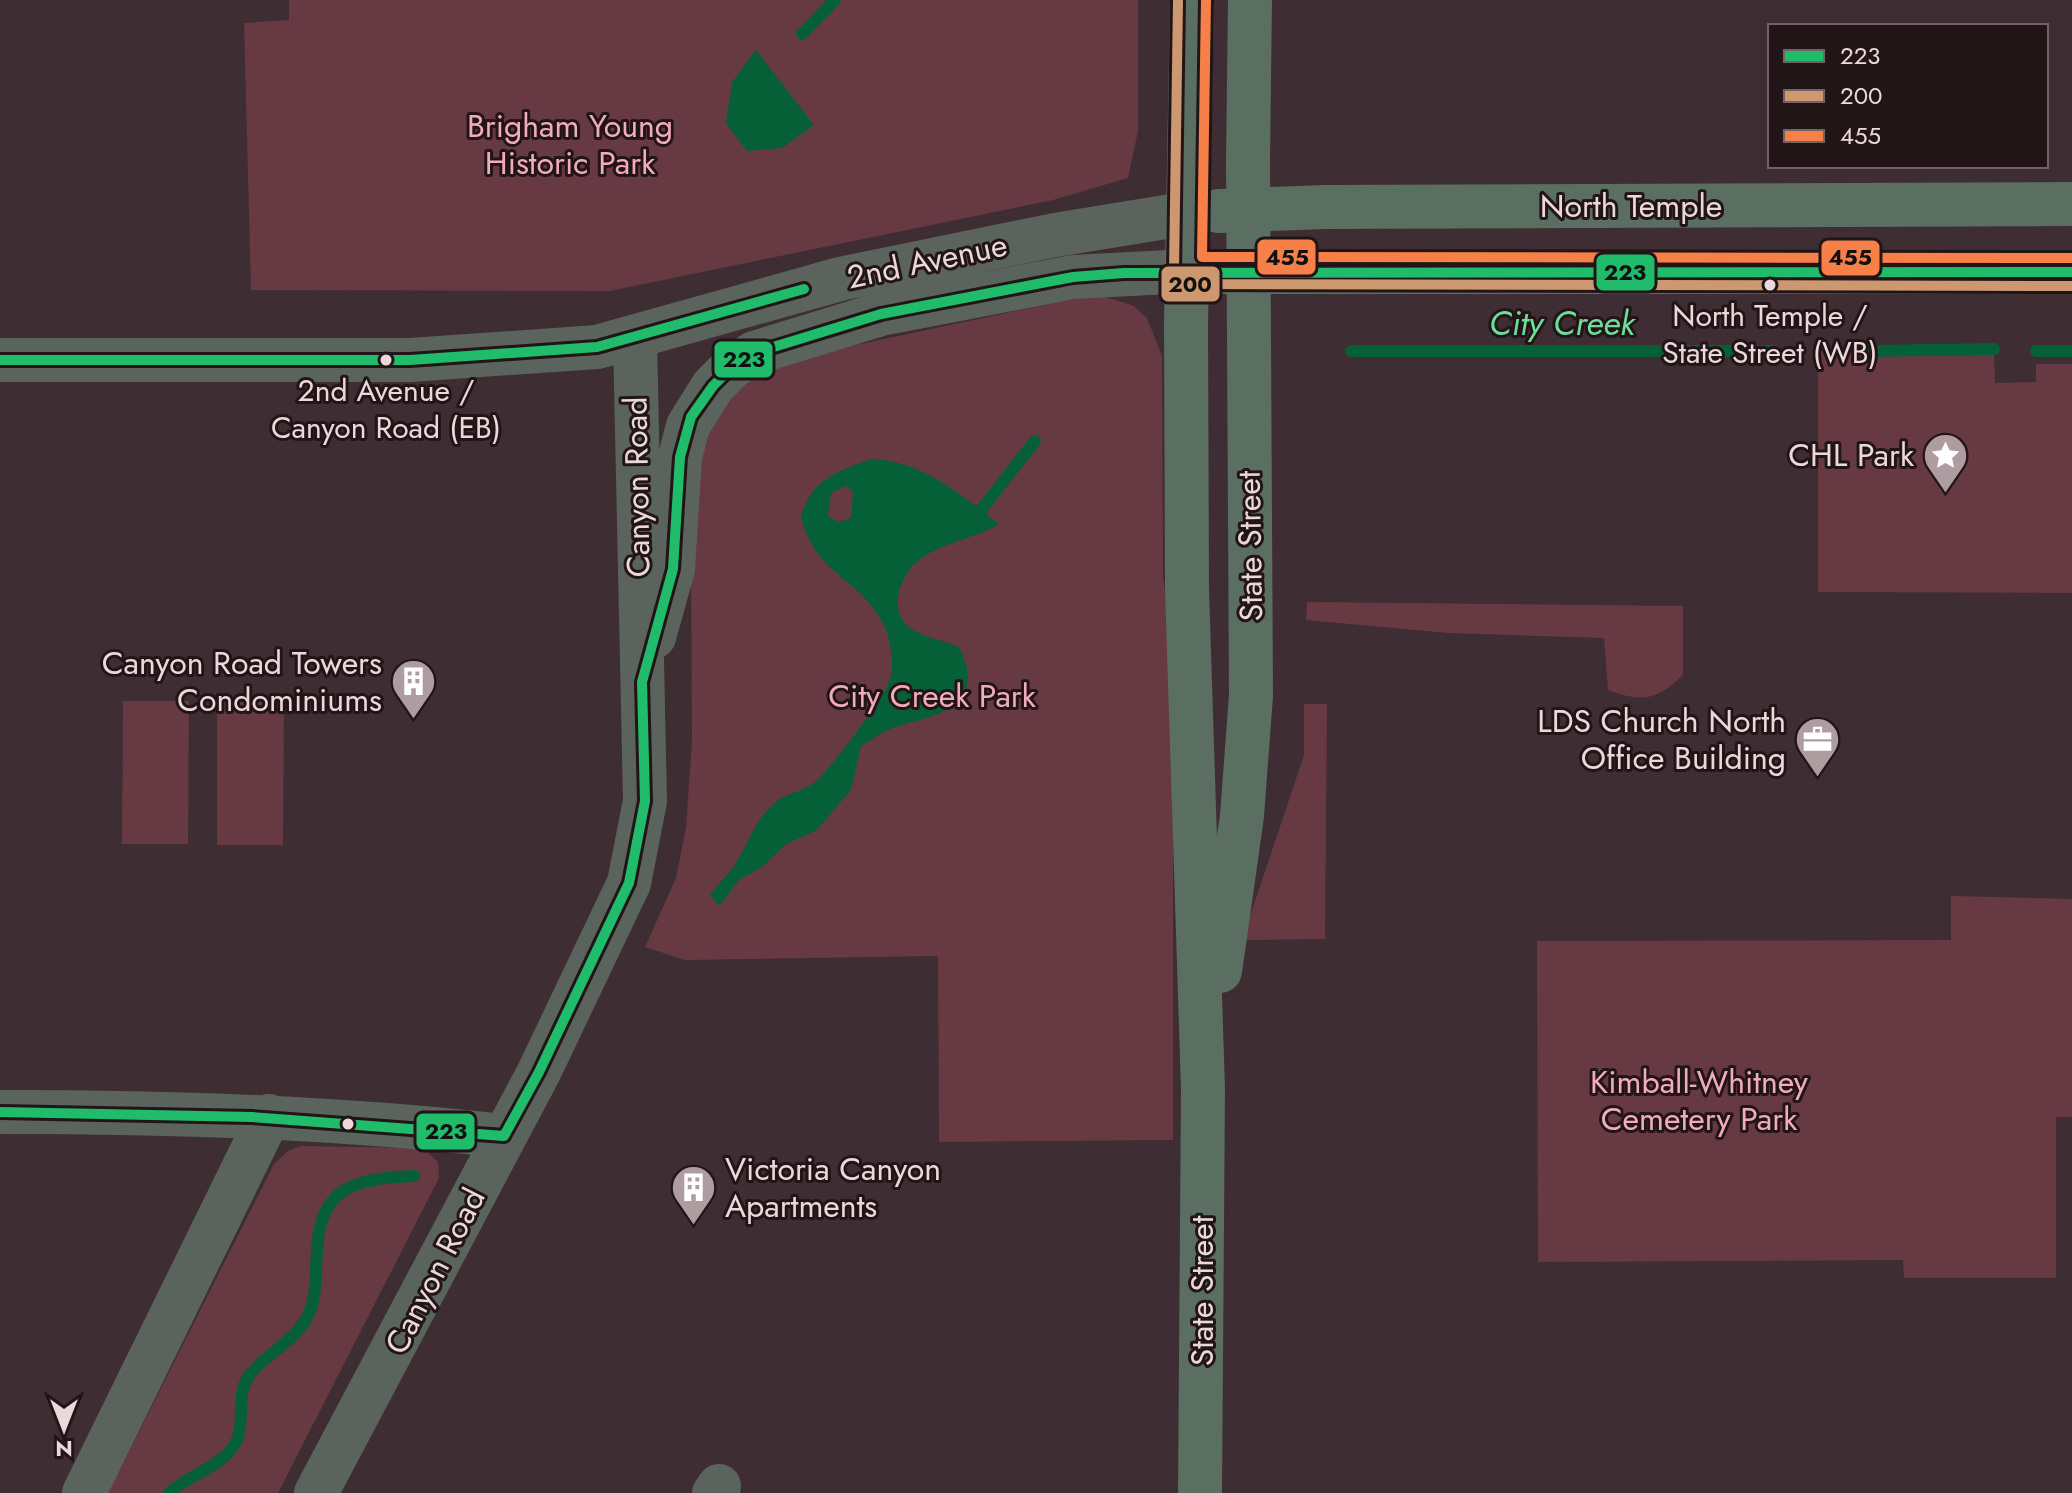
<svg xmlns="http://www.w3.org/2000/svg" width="2072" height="1493" font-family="Jost,sans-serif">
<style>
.green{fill:#673943}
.water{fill:#066037;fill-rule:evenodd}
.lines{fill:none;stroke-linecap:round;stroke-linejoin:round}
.stream{stroke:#066037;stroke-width:12}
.minor{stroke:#5a645d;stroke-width:44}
.major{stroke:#5a6e62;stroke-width:44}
.bus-1-casing{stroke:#221517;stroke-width:16}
.bus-2-casing{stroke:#221517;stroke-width:16}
.bus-3-casing{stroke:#221517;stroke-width:16}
.bus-1{stroke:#20bc6c;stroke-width:10}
.bus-2{stroke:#cd976f;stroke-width:10}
.bus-3{stroke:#f78048;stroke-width:10}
.bus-dot{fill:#ecd8db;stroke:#221517;stroke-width:3}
.labels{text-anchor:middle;stroke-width:6;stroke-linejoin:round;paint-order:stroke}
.bus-label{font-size:30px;fill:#ecd8db;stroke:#221517}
.park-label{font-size:32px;fill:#f2abba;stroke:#221517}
.street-label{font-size:32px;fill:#ecd8db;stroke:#221517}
.poi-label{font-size:32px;fill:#ecd8db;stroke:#221517;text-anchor:end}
.water-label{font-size:34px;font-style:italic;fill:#6edd9a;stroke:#221517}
.line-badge{stroke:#221517;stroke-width:3}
.pale-badge-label{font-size:22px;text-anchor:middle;font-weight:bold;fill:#111}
</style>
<rect width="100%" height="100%" fill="#3e2d32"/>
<g class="green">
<path d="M289,0H1138V131L1128,178L1053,200L610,291L251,290L244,23L289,20Z"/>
<path d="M1103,296L1134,306L1147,318L1162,356L1163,576L1173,651V1140L939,1142L938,956L685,960L645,947L676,878L686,828L692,740L691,569L695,456L736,390L781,361L1067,300Z"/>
<path d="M1994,349L1995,383L2036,382V364H2072V593L1818,592V351Z"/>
<path d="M1307,602L1683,606V675C1657,700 1643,703 1608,690L1604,638L1448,633L1306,620Z"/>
<path d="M123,701H189L188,844H122Z"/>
<path d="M217,702H284L283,845H217Z"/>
<path d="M1304,704H1327L1325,939L1242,940L1304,755Z"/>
<path d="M1951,896L2072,899V1117H2056V1278H1904L1903,1260L1538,1262L1537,941L1951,940Z"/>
<path d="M300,1146L423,1148L438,1162L439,1178L278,1493H108L274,1164L288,1151Z"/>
</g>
<g class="water">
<path d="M756,50L814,125L782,148L747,151L726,123L732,82Z"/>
<path d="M873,459C922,461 962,495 999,524C964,546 907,543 898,598C896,611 902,623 913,630C927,639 945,640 960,648C964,659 970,672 967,685C960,717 913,719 888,730C879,734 870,741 861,746L851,790L817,830L786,844L762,867L739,880L719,906L710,895C717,885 726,877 733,867C748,846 755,818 777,801C788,793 804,791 815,782C829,771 887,694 890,679C894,665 891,643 886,630C866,580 813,575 801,516C811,480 840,469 873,459ZM846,486L853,491L851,518L839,522L828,516L831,493Z"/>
</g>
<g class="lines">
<g class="stream">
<path d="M802,34L835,0"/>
<path d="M1351,351H1774"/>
<path d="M1871,351L1994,349"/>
<path d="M2036,351H2072"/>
<path d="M970,516L981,510L1035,441"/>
<path d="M169,1493C189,1474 229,1465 238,1437C245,1414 235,1392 252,1372C270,1351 299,1339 310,1311C323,1275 307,1230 334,1199C351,1179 389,1177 414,1176"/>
</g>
<g class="minor">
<path d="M0,360H410L597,347L840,279L1055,235L1190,213"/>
<path d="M654,637L673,569L680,457L688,426L713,386L732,367L754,353L881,314L1073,277L1188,271"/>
<path d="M0,1112C169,1112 336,1117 504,1136"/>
<path d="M84,1493L269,1116"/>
<path d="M316,1493L539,1072L629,883L645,801L635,339"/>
<path d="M714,1493L719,1486"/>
</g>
<g class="major">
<path d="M1192,0L1186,325L1187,589L1203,1089L1200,1493"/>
<path d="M1219,211L1326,207L2072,204"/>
<path d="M1222,272H2072"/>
<path d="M1220,971L1242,816L1251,695L1248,161L1250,0"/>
</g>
<defs>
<g id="bus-1">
<path d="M0,360H410L597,347L804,289"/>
<path d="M0,1112L252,1117L504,1136L539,1072L629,883L645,801L642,682L673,569L680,457L691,417L713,386L732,367L754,353L881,314L1073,277L1124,273L2072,272"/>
</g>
<path id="bus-2" d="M1178,0L1174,271L1184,284L2072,286"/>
<path id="bus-3" d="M1206,0L1202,257L2072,258"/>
</defs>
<use href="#bus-1" class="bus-1-casing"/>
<use href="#bus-2" class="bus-2-casing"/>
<use href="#bus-3" class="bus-3-casing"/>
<use href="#bus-1" class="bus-1"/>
<use href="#bus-2" class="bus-2"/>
<use href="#bus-3" class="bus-3"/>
</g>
<defs>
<symbol id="sight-pin" viewBox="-11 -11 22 30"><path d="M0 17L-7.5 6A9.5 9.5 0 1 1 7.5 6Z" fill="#af9ca0" stroke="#221517"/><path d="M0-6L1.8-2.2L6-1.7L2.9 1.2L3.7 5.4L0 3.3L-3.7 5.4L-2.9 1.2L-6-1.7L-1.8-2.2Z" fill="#fff"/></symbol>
<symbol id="building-pin" viewBox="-11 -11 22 30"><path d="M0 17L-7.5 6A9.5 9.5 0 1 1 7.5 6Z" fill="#af9ca0" stroke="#221517"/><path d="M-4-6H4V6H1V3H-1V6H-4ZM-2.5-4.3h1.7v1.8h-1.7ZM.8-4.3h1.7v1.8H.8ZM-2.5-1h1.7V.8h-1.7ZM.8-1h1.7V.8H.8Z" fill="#fff"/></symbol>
<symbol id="office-pin" viewBox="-11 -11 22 30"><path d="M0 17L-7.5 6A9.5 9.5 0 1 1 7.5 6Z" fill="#af9ca0" stroke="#221517"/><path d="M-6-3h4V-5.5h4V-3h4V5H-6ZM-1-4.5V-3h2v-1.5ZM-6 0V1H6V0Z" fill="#fff"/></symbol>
</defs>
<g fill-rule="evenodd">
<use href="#sight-pin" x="1920" y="430" width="51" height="69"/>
<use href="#building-pin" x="388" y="656" width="51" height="69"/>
<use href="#office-pin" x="1792" y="714" width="51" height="69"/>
<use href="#building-pin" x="668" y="1162" width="51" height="69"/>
</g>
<g class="bus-dot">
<circle cx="1770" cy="285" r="7"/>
<circle cx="386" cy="360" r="7"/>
<circle cx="348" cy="1124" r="7"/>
</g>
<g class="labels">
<g class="bus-label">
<text x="1770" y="326">North Temple /<tspan x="1770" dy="37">State Street (WB)</tspan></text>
<text x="386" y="401">2nd Avenue /<tspan x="386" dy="37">Canyon Road (EB)</tspan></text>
</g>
<g class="park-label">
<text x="570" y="137">Brigham Young<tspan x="570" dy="37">Historic Park</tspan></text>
<text x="932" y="707">City Creek Park</text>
<text x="1699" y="1093">Kimball-Whitney<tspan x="1699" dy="37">Cemetery Park</tspan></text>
</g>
<g class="street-label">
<text x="1631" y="217">North Temple</text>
<text transform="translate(927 261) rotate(-12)" y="11">2nd Avenue</text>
<text transform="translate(637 487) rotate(-91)" y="11">Canyon Road</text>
<text transform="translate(1250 546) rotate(-91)" y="11">State Street</text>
<text transform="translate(435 1271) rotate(-63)" y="11">Canyon Road</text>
<text transform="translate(1202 1291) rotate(-90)" y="11">State Street</text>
</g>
<g class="poi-label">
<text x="1914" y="466">CHL Park</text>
<text x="382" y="674">Canyon Road Towers<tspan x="382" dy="37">Condominiums</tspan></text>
<text x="1786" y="732">LDS Church North<tspan x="1786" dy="37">Office Building</tspan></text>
<text x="725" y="1180" text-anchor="start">Victoria Canyon<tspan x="725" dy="37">Apartments</tspan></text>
</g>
<g class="water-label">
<text x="1562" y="335">City Creek</text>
</g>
</g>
<g class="line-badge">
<rect x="1256" y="238" width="61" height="38" rx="8" fill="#f78048"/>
<rect x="1820" y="239" width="61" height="38" rx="8" fill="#f78048"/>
<rect x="1595" y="253" width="61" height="39" rx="8" fill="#20bc6c"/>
<rect x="1160" y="265" width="61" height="38" rx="8" fill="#cd976f"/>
<rect x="713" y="340" width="61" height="39" rx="8" fill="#20bc6c"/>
<rect x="415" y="1112" width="61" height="39" rx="8" fill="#20bc6c"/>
</g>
<g class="pale-badge-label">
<text x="1287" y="265">455</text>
<text x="1850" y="265">455</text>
<text x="1625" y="280">223</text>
<text x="1190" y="292">200</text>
<text x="744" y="367">223</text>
<text x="446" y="1139">223</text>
</g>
<rect x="1768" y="24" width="280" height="144" fill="#221517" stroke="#736365" stroke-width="2"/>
<rect x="1784" y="50" width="40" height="12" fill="#20bc6c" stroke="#736365" stroke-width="2"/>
<text x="1840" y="64" font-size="24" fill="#ecd8db">223</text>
<rect x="1784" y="90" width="40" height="12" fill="#cd976f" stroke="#736365" stroke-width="2"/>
<text x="1840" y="104" font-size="24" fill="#ecd8db">200</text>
<rect x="1784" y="130" width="40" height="12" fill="#f78048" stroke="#736365" stroke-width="2"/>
<text x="1840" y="144" font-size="24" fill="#ecd8db">455</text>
<g transform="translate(64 1429) rotate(180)" stroke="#221517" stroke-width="6" paint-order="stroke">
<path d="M0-6L14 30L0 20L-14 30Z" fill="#ecd8db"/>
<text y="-12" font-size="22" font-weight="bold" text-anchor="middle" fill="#ecd8db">N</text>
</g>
</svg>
